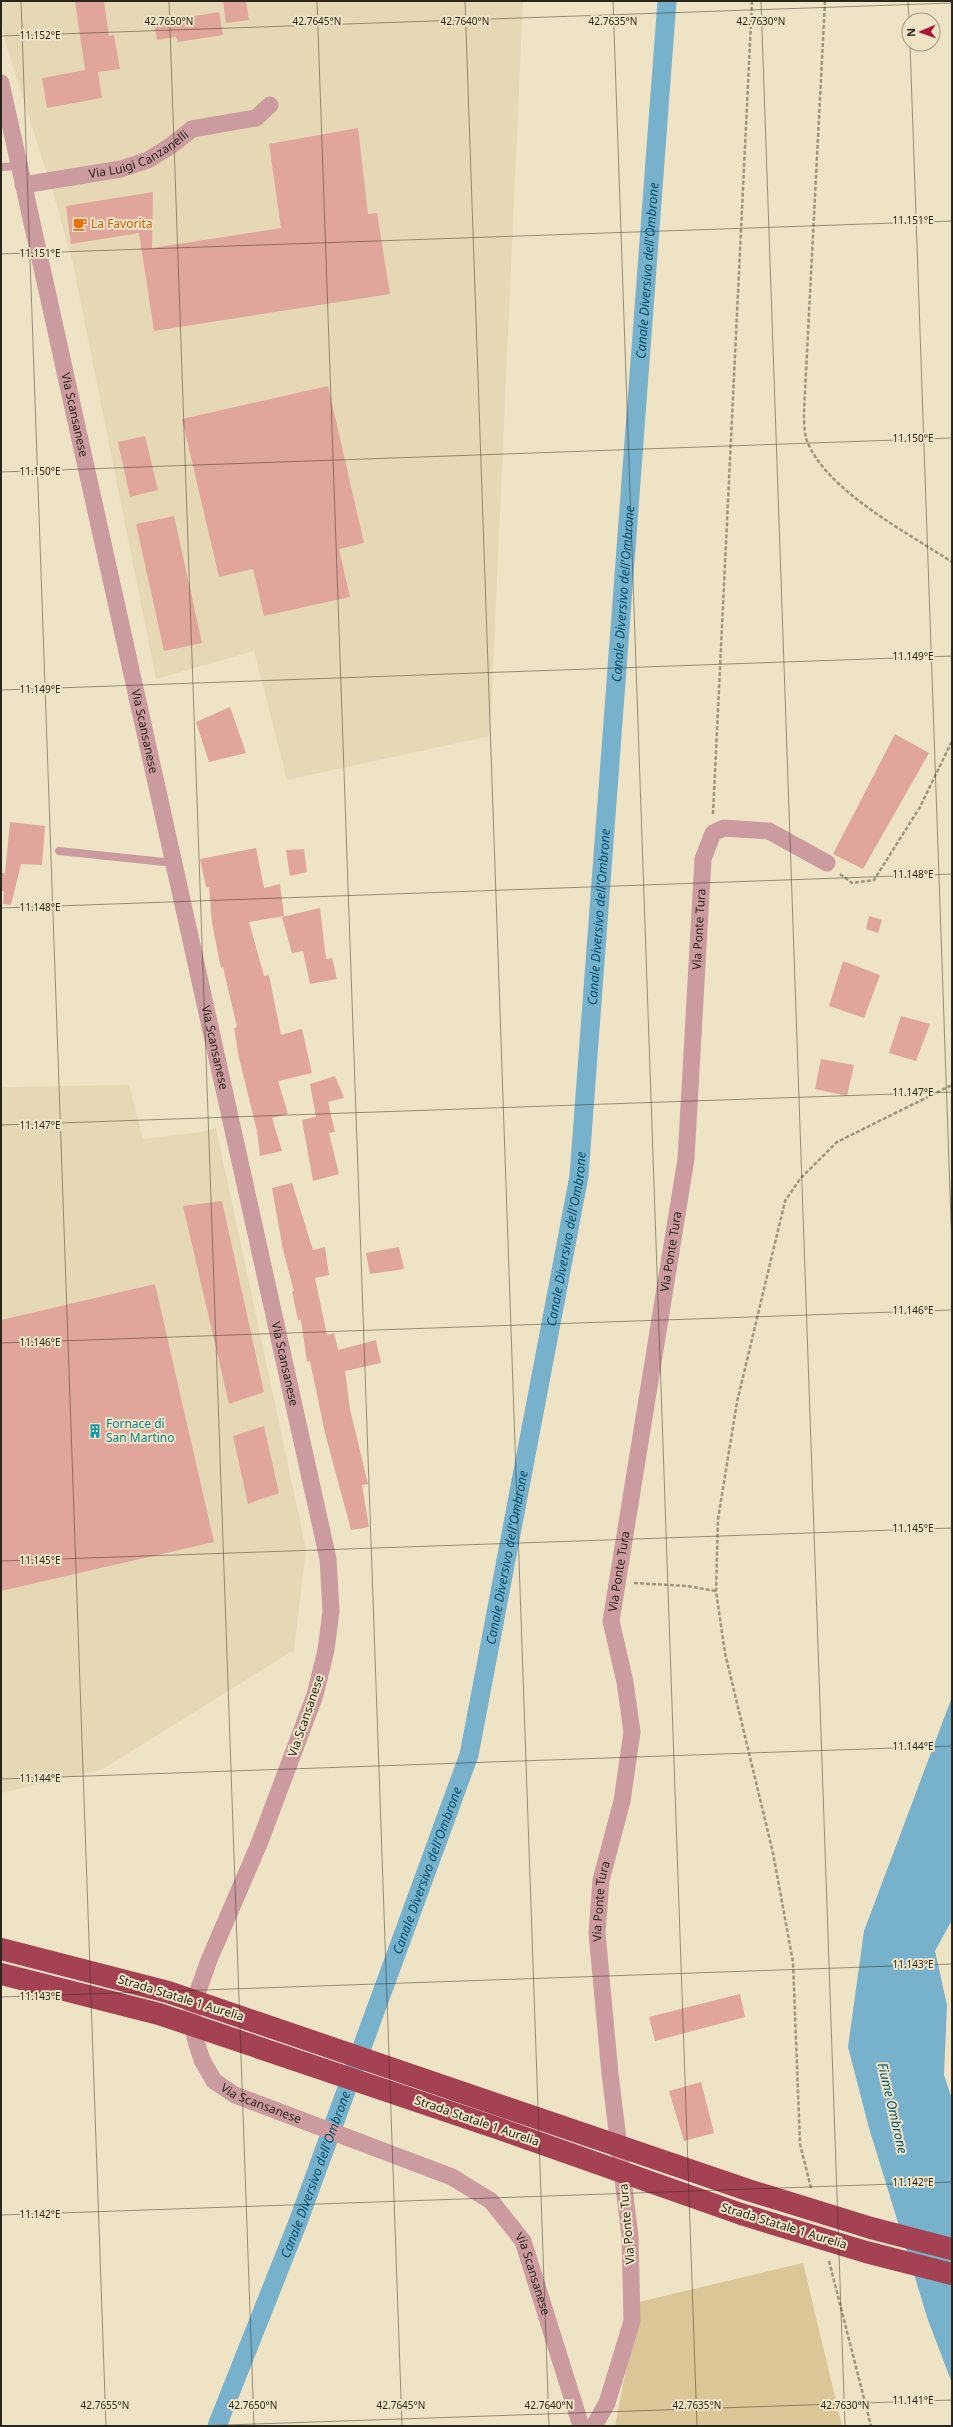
<svg xmlns="http://www.w3.org/2000/svg" width="953" height="2427" font-family="'Noto Sans',sans-serif">
<style>
.built{fill:#e7d8b5}
.green{fill:#dbc697}
.water{fill:#78b1cb}
.lines{fill:none;stroke-linecap:round;stroke-linejoin:round}
.canal{stroke:#78b1cb;stroke-width:19}
.building{fill:#e0a69c}
.path{stroke:#9e957f;stroke-width:2.5;stroke-dasharray:4 2;stroke-linecap:butt}
.lane{stroke:#cc9ba0;stroke-width:8}
.street{stroke:#cc9ba0;stroke-width:17}
.highway{stroke:#a44253;stroke-width:22}
.ticks{fill:none;stroke:#2a261b;stroke-width:1;stroke-opacity:0.45}
.labels{text-anchor:middle;stroke-width:4;stroke-linejoin:round;paint-order:stroke}
.street-label{font-size:12px;fill:#2a261b;stroke:#efe3c6}
.food-label{font-size:12px;fill:#c56008;stroke:#efe3c6;text-anchor:start}
.culture-label{font-size:12px;fill:#0d838f;stroke:#efe3c6;text-anchor:start}
.water-label{font-size:13px;font-style:italic;fill:#00516c;stroke:#efe3c6}
.ticks-label{font-size:10px;text-anchor:middle;fill:#2a261b;stroke:#efe3c6;stroke-width:4;stroke-linejoin:round;paint-order:stroke}
</style>
<rect width="100%" height="100%" fill="#efe3c6"/>
<g class="built">
<path d="M1,1H523L490,736L287,780L254,651L156,679L73,264L58,209L8,51L1,23Z"/>
<path d="M129,1085L143,1139L200,1132L216,1128L306,1549L294,1650L103,1769L1,1793V1087Z"/>
</g>
<path class="green" d="M803,2263L842,2426H615L639,2302Z"/>
<path class="water" d="M952,1697V1920L935,1951L947,2005L944,2075L952,2099V2383L928,2320L869,2128L848,2047L864,1931Z"/>
<g class="lines">
<path class="canal" id="s1" d="M217,2426L298,2222L469,1755L579,1176L667,1"/>
</g>
<g class="building">
<path d="M75,1H104L109,36L114,35L120,69L98,72L102,98L47,108L42,78L85,70Z"/>
<path d="M223,1H246L249,20L226,23Z"/>
<path d="M219,12L223,35L178,42L176,37L157,40L154,23Z"/>
<path d="M358,128L368,214L377,213L390,294L154,331L139,233L71,244L66,206L153,192L152,248L281,228L269,144Z"/>
<path d="M328,386L364,543L339,549L350,597L264,616L253,569L219,577L182,419Z"/>
<path d="M145,436L158,490L130,497L118,442Z"/>
<path d="M174,516L202,643L164,651L136,524Z"/>
<path d="M230,707L246,753L209,762L196,722Z"/>
<path d="M895,734L929,753L863,869L833,854Z"/>
<path d="M10,822L45,826L42,865L21,864L11,905L3,904L4,891H1V873H5Z"/>
<path d="M256,848L264,888L280,884L284,916L249,922L264,976L269,975L281,1035L302,1029L312,1073L278,1081L288,1114L272,1118L282,1151L260,1156L257,1131L239,1058L234,1028L237,1027L223,967L221,968L212,923L209,887H206L200,859Z"/>
<path d="M304,849L307,872L290,876L286,850Z"/>
<path d="M320,908L326,959L332,958L337,979L310,984L303,951L292,953L282,917Z"/>
<path d="M869,916L882,920L878,933L866,929Z"/>
<path d="M843,961L880,975L864,1018L829,1006Z"/>
<path d="M901,1016L930,1024L916,1061L889,1053Z"/>
<path d="M821,1059L854,1065L847,1096L815,1089Z"/>
<path d="M335,1076L344,1098L328,1102L335,1132L329,1133L339,1174L313,1181L302,1120L316,1117L310,1084Z"/>
<path d="M292,1183L313,1250L325,1247L329,1275L315,1278L327,1335L334,1333L338,1350L376,1340L381,1363L345,1371L350,1409L368,1484L362,1485L369,1527L351,1530L325,1433L310,1361L307,1362L301,1320H298L292,1291H294L283,1250L272,1188Z"/>
<path d="M222,1201L264,1392L229,1404L183,1206Z"/>
<path d="M399,1247L404,1269L370,1274L366,1253Z"/>
<path d="M155,1284L214,1542L1,1591V1320Z"/>
<path d="M264,1426L279,1493L248,1504L233,1436Z"/>
<path d="M740,1994L745,2017L655,2041L649,2017Z"/>
<path d="M701,2082L714,2133L684,2141L669,2091Z"/>
</g>
<g class="lines">
<g class="path">
<path d="M825,1L804,411C804,419 804,430 806,438C823,489 908,533 952,562"/>
<path d="M713,814L752,1"/>
<path d="M840,874L852,883L874,880L920,807L952,741"/>
<path d="M634,1583L687,1586L716,1591"/>
<path d="M811,2188L800,2144L793,1962L773,1853L725,1653L716,1591L718,1519L737,1402L785,1201L800,1179L837,1142L952,1085"/>
<path d="M829,2261L871,2426"/>
</g>
<g class="lane">
<path d="M1,167L19,166"/>
<path d="M59,851L174,863"/>
</g>
<g class="street">
<path id="s2" d="M1,83L328,1559L331,1611L326,1650L315,1695L259,1844L209,1960L192,2008L195,2038L202,2060L214,2081L235,2095L452,2177L491,2201L523,2241L581,2426"/>
<path id="s3" d="M23,185L121,169L148,160L172,145L192,129L256,118L270,105"/>
<path id="s4" d="M594,2426L607,2403L632,2321L630,2236L610,2074L597,1933L601,1880L622,1801L632,1732L625,1682L611,1621L686,1159L703,859L713,833L724,828L769,831L827,863"/>
</g>
<g class="highway">
<path d="M1,1949L168,1992L748,2190L871,2228L952,2249"/>
<path d="M1,1974L159,2014L500,2129L741,2214L866,2252L952,2274"/>
</g>
</g>
<path class="ticks" d="M21,1L106,2426M169,1L254,2426M317,1L402,2426M465,1L549,2426M613,1L697,2426M761,1L845,2426M908,1L909,20M1,36L952,3M910,44L952,1250M1,254L952,221M1,472L952,438M1,690L952,656M1,908L952,874M1,1125L952,1092M1,1343L952,1310M1,1561L952,1528M1,1779L952,1746M1,1997L952,1964M1,2215L952,2182M198,2426L952,2400"/>
<defs>
<symbol id="cafe-bare" viewBox="-9 -9 18 18"><path d="M-5.5-4.5H6V0H3Q3 3.5 0 3.5H-2.5Q-5.5 3.5-5.5 0ZM3-3.2v2h1.7v-2ZM-6 4.5H4V6H-6Z" fill="#e8710a" stroke="#efe3c6" stroke-width="2.5" paint-order="stroke"/></symbol>
<symbol id="building-bare" viewBox="-9 -9 18 18"><path d="M-4-6H4V6H1V3H-1V6H-4ZM-2.5-4.3h1.7v1.8h-1.7ZM.8-4.3h1.7v1.8H.8ZM-2.5-1h1.7V.8h-1.7ZM.8-1h1.7V.8H.8Z" fill="#0f9aa8" stroke="#efe3c6" stroke-width="2.5" paint-order="stroke"/></symbol>
</defs>
<g fill-rule="evenodd">
<use href="#cafe-bare" x="70" y="214" width="20" height="20"/>
<use href="#building-bare" x="85" y="1421" width="20" height="20"/>
</g>
<g class="labels">
<g class="street-label">
<text dy="4" stroke="none"><textPath href="#s3" startOffset="121">Via Luigi Canzanelli</textPath></text>
<text dy="4" stroke="none"><textPath href="#s2" startOffset="340">Via Scansanese</textPath></text>
<text dy="4" stroke="none"><textPath href="#s2" startOffset="664">Via Scansanese</textPath></text>
<text dy="4" stroke="none"><textPath href="#s4" startOffset="1518">Via Ponte Tura</textPath></text>
<text dy="4" stroke="none"><textPath href="#s2" startOffset="988">Via Scansanese</textPath></text>
<text dy="4" stroke="none"><textPath href="#s4" startOffset="1194">Via Ponte Tura</textPath></text>
<text dy="4" stroke="none"><textPath href="#s2" startOffset="1312">Via Scansanese</textPath></text>
<text dy="4" stroke="none"><textPath href="#s4" startOffset="870">Via Ponte Tura</textPath></text>
<text transform="translate(306 1716) rotate(-71)" y="4">Via Scansanese</text>
<text dy="4" stroke="none"><textPath href="#s4" startOffset="534">Via Ponte Tura</textPath></text>
<text transform="translate(181 1998) rotate(17)" y="4">Strada Statale 1 Aurelia</text>
<text dy="4" stroke="none"><textPath href="#s2" startOffset="2116">Via Scansanese</textPath></text>
<text transform="translate(477 2121) rotate(19)" y="4">Strada Statale 1 Aurelia</text>
<text transform="translate(627 2224) rotate(-95)" y="4">Via Ponte Tura</text>
<text transform="translate(784 2226) rotate(17)" y="4">Strada Statale 1 Aurelia</text>
<text dy="4" stroke="none"><textPath href="#s2" startOffset="2452">Via Scansanese</textPath></text>
</g>
<g class="food-label">
<text x="91" y="228">La Favorita</text>
</g>
<g class="culture-label">
<text x="106" y="1428">Fornace di<tspan x="106" dy="14">San Martino</tspan></text>
</g>
<g class="water-label">
<text dy="5" stroke="none"><textPath href="#s1" startOffset="2214">Canale Diversivo dell'Ombrone</textPath></text>
<text dy="5" stroke="none"><textPath href="#s1" startOffset="1890">Canale Diversivo dell'Ombrone</textPath></text>
<text dy="5" stroke="none"><textPath href="#s1" startOffset="1566">Canale Diversivo dell'Ombrone</textPath></text>
<text dy="5" stroke="none"><textPath href="#s1" startOffset="1242">Canale Diversivo dell'Ombrone</textPath></text>
<text dy="5" stroke="none"><textPath href="#s1" startOffset="918">Canale Diversivo dell'Ombrone</textPath></text>
<text dy="5" stroke="none"><textPath href="#s1" startOffset="594">Canale Diversivo dell'Ombrone</textPath></text>
<text transform="translate(893 2108) rotate(77)" y="5">Fiume Ombrone</text>
<text dy="5" stroke="none"><textPath href="#s1" startOffset="270">Canale Diversivo dell'Ombrone</textPath></text>
</g>
</g>
<g class="ticks-label">
<text x="169" y="25">42.7650°N</text>
<text x="317" y="25">42.7645°N</text>
<text x="465" y="25">42.7640°N</text>
<text x="613" y="25">42.7635°N</text>
<text x="761" y="25">42.7630°N</text>
<text x="40" y="39">11.152°E</text>
<text x="913" y="224">11.151°E</text>
<text x="40" y="257">11.151°E</text>
<text x="913" y="442">11.150°E</text>
<text x="40" y="475">11.150°E</text>
<text x="913" y="660">11.149°E</text>
<text x="40" y="693">11.149°E</text>
<text x="913" y="878">11.148°E</text>
<text x="40" y="911">11.148°E</text>
<text x="913" y="1096">11.147°E</text>
<text x="40" y="1129">11.147°E</text>
<text x="913" y="1314">11.146°E</text>
<text x="40" y="1346">11.146°E</text>
<text x="913" y="1532">11.145°E</text>
<text x="40" y="1564">11.145°E</text>
<text x="913" y="1750">11.144°E</text>
<text x="40" y="1782">11.144°E</text>
<text x="913" y="1968">11.143°E</text>
<text x="40" y="2000">11.143°E</text>
<text x="913" y="2186">11.142°E</text>
<text x="40" y="2218">11.142°E</text>
<text x="913" y="2404">11.141°E</text>
<text x="105" y="2409">42.7655°N</text>
<text x="253" y="2409">42.7650°N</text>
<text x="401" y="2409">42.7645°N</text>
<text x="549" y="2409">42.7640°N</text>
<text x="697" y="2409">42.7635°N</text>
<text x="845" y="2409">42.7630°N</text>
</g>
<rect width="953" height="2427" fill="none" stroke="#2a261b" stroke-width="4"/>
<g transform="translate(921 32) rotate(268)"><circle r="19" fill="#efe3c6" stroke="#a09782"/>
<path d="M0-3L7 15L0 10L-7 15Z" fill="#ab1537"/>
<text y="-6" font-size="11" font-weight="bold" text-anchor="middle" fill="#2a261b">N</text>
</g>
</svg>
